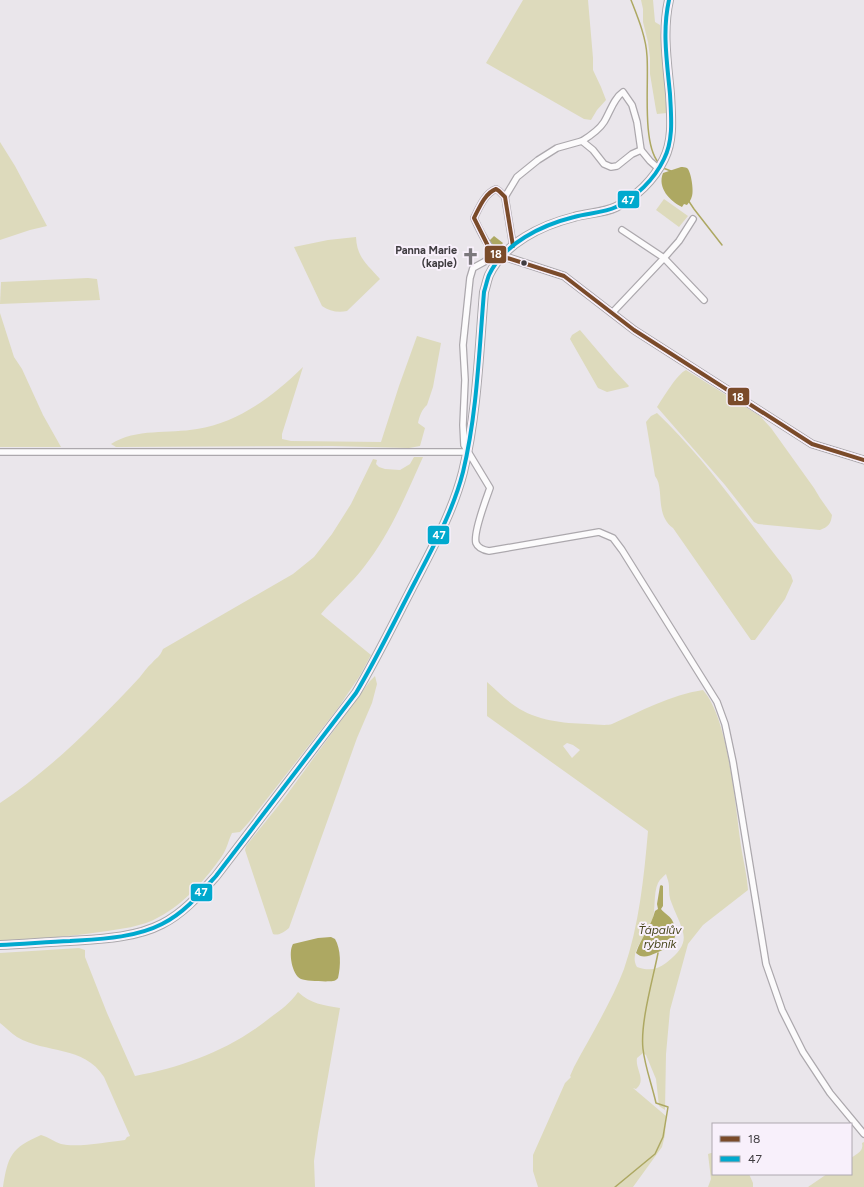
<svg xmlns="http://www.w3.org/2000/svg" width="864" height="1187" font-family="Figtree,sans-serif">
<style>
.green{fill:#dddabc;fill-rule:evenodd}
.water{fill:#ada862}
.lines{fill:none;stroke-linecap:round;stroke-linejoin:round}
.stream{stroke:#ada862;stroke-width:1.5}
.minor-casing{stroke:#aca8ad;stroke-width:8}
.tertiary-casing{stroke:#aca8ad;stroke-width:9}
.secondary-casing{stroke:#aca8ad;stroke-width:10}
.minor{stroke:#fcfbfc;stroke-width:5.5}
.tertiary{stroke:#fcfbfc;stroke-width:7}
.secondary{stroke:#fcfbfc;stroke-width:8}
.bus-1-casing{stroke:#f8f0fb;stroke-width:7}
.bus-2-casing{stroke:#f8f0fb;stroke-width:7}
.bus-1{stroke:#7a4b2a;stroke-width:4}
.bus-2{stroke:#00a9ce;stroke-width:4}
.bus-dot{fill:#3f3c40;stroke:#f8f0fb;stroke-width:1.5}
.labels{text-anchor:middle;stroke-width:4;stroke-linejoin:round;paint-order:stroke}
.poi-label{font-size:11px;font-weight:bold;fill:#3f3c40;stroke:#f8f0fb;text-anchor:end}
.water-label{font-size:12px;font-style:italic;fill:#49471e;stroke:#f8f0fb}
.line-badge{stroke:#f8f0fb;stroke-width:1.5}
.badge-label{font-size:11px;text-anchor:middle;font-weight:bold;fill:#fff}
</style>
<rect width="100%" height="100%" fill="#eae6eb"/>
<g class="green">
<path d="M523,0H588L593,58V70L601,87L606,100L597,110L591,120L584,119L486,63Z"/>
<path d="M641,0H653L655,22L660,25L667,113L657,114L656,110L650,74V58L648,42L643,22V9Z"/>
<path d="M0,142L15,166L47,226L30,230L0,240Z"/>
<path d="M664,199L688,216L679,227L656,210Z"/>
<path d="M356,237C357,258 367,264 380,279L347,311C338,313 329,311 322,306L294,247L328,240Z"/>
<path d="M88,278L97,279L100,300L0,304L1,282Z"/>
<path d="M0,313L14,357L22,369L43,415L61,447H0Z"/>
<path d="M580,330L614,370L629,386L628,387L607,392L598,388L570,339L572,335Z"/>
<path d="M417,336L441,343L433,387L427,405C422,409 419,417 418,423L425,428L420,446L409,448L332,446L116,447L111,444C136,428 169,434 197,429C240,422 273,396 303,367L282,434V439L291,441L381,442L399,386Z"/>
<path d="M686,370L760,416L771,428L814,488L820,498L832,515C831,524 828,527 820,530L758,524L754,522L725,485L657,407C663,398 677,374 686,370Z"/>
<path d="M657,413C707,460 748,522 791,575L793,581L785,599L755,640H751L673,528C654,514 665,488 655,476L646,422L651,416Z"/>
<path d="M414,457H423C406,495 390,534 364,567C351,584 335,597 321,614L371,655L359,677L338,708L249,822L240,832L232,833C228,841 227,849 222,856C206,879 184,904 159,917C142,927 120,929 100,932C67,937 34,939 0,941V803C50,770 99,721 140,677C144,672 147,667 152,663C157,657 159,658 163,649L293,574L314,557L332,534L351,504L373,459L377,460L376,464L379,467L385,469L400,470L410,464Z"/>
<path d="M375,676L377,684L372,703L357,738L289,928C284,932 279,936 273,934L245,850L246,846L283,800L370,681Z"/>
<path d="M487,682C496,690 505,699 515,706C537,721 562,723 588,724C594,724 606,726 612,724C641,711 671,695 703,690C728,718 735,802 740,839C742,856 747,873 748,890L703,925L688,944L670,1010L666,1054L665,1110L659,1106L656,1079L646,1055L643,1053L637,1058C635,1069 647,1080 636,1089L633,1088L666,1116L665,1135L662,1147L633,1187H538L533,1171V1155L565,1083L571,1077L570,1076L574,1067C590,1037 612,1001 624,969C639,926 644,877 648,831L487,716ZM567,743L573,745L580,750L572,758L563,746ZM666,874C667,878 669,882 669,886C669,892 669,898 672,904C682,931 695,941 666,963C657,970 648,971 637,967C628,952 647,936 652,922C656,910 653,894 658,883C660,879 663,877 666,874Z"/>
<path d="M79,948L85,950V957L107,1013L135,1076C184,1067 232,1049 271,1017C281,1010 291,1002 298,992C311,1004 323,1005 340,1008L318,1133L314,1161L315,1187H3C8,1156 11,1148 41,1135C49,1137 54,1142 61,1144C76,1148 108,1142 125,1140L127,1137L130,1136L104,1077C84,1045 46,1054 17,1037C11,1033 5,1027 0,1023V953Z"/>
<path d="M864,1142V1187H808L827,1174H851V1158C857,1154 864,1151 862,1143Z"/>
<path d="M711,1153H713V1174H749L753,1183V1187H708L711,1179L708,1154Z"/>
</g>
<g class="water">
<path d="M681,167C683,167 685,167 687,168C691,171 694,191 692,196C691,200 689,202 687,205L684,204L682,207C670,201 657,188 663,173Z"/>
<path d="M494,236L503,243L498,249L489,241Z"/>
<path d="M661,885L663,886V906L661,909C664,913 669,915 672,920C681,937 672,947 656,953C649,956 642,959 636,953C641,938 651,927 655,911L658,909L657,904L660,886Z"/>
<path d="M331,937L335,939C341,949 341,966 338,978C337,979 335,981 333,981C327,982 306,981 301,979C292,975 288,952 293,944L318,938Z"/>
</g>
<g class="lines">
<g class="stream">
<path d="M631,0C638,18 646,37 647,56C649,83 642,142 658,162"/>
<path d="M663,168L671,171"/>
<path d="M688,200L694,209L722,245"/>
<path d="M615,1187L655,1154L663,1137L668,1107L656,1103C652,1085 645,1067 643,1049C640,1023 653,979 658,953"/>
</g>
<defs>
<g id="minor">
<path d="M582,141C590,136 599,130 604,122C610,112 614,98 623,92L632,105L637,122L641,150L650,161L659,169"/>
<path d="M505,197L517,177L538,160L557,148L582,141L593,150L604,164L611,167L617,166L632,154L641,150"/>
<path d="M622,230L664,258L704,300"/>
<path d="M495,254L484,262L473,268L470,278L463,345L465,380L463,425L464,445L490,488C486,499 473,533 476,543C478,548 483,550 489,551L599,532L613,538L622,550L717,702L725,724L733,762L766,964L782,1010L803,1052L830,1093L864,1134"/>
<path d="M498,255C490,252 478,227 474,218C479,208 485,193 496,189L499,191L505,197L513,246"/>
<path d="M612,313L664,258L679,241L693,219"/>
<path d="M0,452H467"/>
</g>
<path id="tertiary" d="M503,256L564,276L634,330L812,444L864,460"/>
<path id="secondary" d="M0,945C23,944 47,942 70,941C100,939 135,938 162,924C184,913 200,894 216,876L356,693C378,656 396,618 416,580C434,545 453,511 463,472C477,414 479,352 484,292C486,286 487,280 489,275C504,243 542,225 574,217C587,213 604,213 616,207C636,197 654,180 664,159C674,139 671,115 670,94C667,62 662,31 669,0"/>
</defs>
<use href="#minor" class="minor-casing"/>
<use href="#tertiary" class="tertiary-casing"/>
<use href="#secondary" class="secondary-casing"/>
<use href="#minor" class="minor"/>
<use href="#tertiary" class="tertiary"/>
<use href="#secondary" class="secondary"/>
<defs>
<path id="bus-1" d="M513,246L505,197L499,191L496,189C485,193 479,208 474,218L488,246L495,254L564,276L634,330L812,444L864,460"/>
<path id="bus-2" d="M0,945C23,944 47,942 70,941C100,939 135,938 162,924C184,913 200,894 216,876L356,693C378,656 396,618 416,580C434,545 453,511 463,472C477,414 479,352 484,292C486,286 487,280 489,275C504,243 542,225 574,217C587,213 604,213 616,207C636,197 654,180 664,159C674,139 671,115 670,94C667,62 662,31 669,0"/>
</defs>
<use href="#bus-1" class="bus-1-casing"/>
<use href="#bus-2" class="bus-2-casing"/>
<use href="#bus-1" class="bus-1"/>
<use href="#bus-2" class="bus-2"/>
</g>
<defs>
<symbol id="church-bare" viewBox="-9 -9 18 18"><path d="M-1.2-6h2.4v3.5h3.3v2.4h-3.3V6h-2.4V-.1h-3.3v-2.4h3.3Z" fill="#7b787c" stroke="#f8f0fb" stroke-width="2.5" paint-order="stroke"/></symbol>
</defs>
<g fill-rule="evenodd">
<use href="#church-bare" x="458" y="244" width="25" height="25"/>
</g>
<circle class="bus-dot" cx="524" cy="263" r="3.5"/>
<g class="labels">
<g class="poi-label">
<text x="457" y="254">Panna Marie<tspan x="457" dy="13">(kaple)</tspan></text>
</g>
<g class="water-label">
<text x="660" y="934">Ťápalův<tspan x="660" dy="14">rybník</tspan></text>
</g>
</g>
<g class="line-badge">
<rect x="617" y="190" width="23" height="19" rx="4" fill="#00a9ce"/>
<rect x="484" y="245" width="23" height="19" rx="4" fill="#7a4b2a"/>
<rect x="727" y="387" width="23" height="19" rx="4" fill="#7a4b2a"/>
<rect x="427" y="525" width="23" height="20" rx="4" fill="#00a9ce"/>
<rect x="190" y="883" width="23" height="19" rx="4" fill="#00a9ce"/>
</g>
<g class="badge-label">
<text x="628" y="204">47</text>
<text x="496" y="258">18</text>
<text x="738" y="401">18</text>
<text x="439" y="539">47</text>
<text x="201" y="896">47</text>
</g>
<rect x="712" y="1123" width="140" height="52" fill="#f8f0fb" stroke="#aea8b0"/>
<rect x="720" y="1136" width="20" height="6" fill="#7a4b2a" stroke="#aea8b0"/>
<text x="748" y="1143" font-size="12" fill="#3f3c40">18</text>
<rect x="720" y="1156" width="20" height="6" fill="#00a9ce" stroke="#aea8b0"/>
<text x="748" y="1163" font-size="12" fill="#3f3c40">47</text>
</svg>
